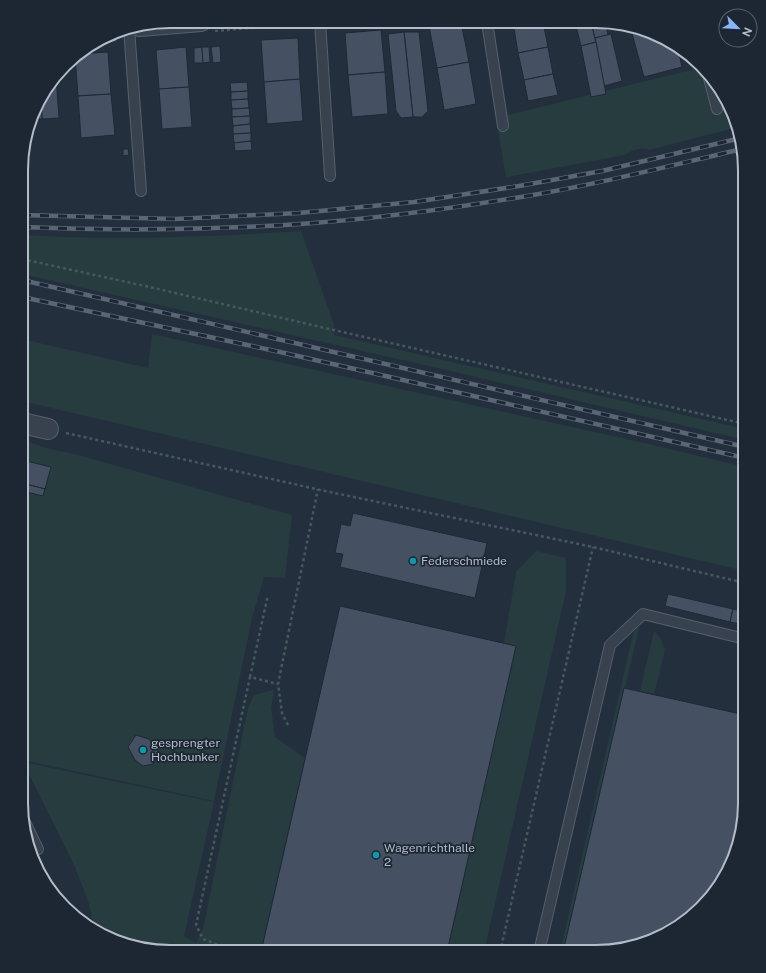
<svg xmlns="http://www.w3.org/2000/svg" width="766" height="973" font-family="'Public Sans',sans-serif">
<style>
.green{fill:#263c3f}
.building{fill:#455162;stroke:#1f2835}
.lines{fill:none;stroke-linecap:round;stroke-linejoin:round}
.service-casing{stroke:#565f6c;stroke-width:12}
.minor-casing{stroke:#565f6c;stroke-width:22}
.path{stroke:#44595c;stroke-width:2.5;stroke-dasharray:3 3;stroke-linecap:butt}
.service{stroke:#38414e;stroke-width:10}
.minor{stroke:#38414e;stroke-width:20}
.rail-casing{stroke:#5a6575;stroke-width:4.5}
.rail{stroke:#1d2633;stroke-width:3;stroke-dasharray:9;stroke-linecap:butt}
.culture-dot{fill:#0f9aa8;stroke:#1d2633;stroke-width:1.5}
.labels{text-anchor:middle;stroke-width:3.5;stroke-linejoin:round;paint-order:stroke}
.poi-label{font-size:12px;fill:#b4bcc9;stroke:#1d2633;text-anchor:start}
.rim{fill:none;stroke:#b4bcc9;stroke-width:2}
</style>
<rect width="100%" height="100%" fill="#242f3e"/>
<g class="green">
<path d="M699,68L725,96L738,127L649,150C642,147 631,150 625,155L506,177L496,118Z"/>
<path d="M301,231L334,325V335L745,429V440L438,368L22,274V235C115,241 208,237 301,231Z"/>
<path d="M152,334L649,444L745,467V571L22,401V339L148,368Z"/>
<path d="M22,439L46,448L78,455L292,515L285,578L264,577L252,618L214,801L23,760L21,756Z"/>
<path d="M536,551L566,558V591L484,952H447L516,646L504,643L516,572Z"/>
<path d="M637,627L639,628L563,952H560L633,634Z"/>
<path d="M654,631L661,639L665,650L654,694L640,691Z"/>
<path d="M274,690L271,708L275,737L305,758L261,952H160L122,944L95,931L89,904L75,867L23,762L214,802L184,936L196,943L203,929L248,708L254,695Z"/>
</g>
<g class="building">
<path d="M452,22H461L469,62L437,68L429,26Z"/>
<path d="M513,22H543L548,47L518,53Z"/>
<path d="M575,22H591L596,42L581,46Z"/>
<path d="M591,22H605L608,35L595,38Z"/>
<path d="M634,29L677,45L682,67L644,77L631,30Z"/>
<path d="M381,30L385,72L348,75L345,33Z"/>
<path d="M404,32H419L428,111L422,117H413Z"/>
<path d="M404,32L413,117L401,118L396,111L388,34Z"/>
<path d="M611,34L622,81L604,86L595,38Z"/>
<path d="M298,38L300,79L264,82L261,40Z"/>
<path d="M596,42L606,94L591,97L581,46Z"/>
<path d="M220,46L221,62L213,63L211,47Z"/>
<path d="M186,47L189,87L159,89L156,50Z"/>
<path d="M202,47L203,63H194V48Z"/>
<path d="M202,47H209L210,62L203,63Z"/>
<path d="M548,47L553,74L524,80L518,53Z"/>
<path d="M108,52L111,94L78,96L75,56L78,54Z"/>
<path d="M469,62L476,104L444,110L437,68Z"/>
<path d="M385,72L388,114L352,117L348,75Z"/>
<path d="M553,74L558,95L528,101L524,80Z"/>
<path d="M56,77L59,118L42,119L41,96Z"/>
<path d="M300,79L303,121L267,124L264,82Z"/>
<path d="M247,82L248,91L231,92L230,83Z"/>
<path d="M189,87L192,127L162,129L159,89Z"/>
<path d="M248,91V99L231,100V92Z"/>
<path d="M111,94L115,135L81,138L78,96Z"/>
<path d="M41,96L42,119H33Z"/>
<path d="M248,99L249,108L232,109L231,100Z"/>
<path d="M249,108L250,116L232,117V109Z"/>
<path d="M250,116V124L233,126L232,117Z"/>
<path d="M250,124L251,133L233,134V126Z"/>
<path d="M251,133V141L234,143L233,134Z"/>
<path d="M251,141L252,150L235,151L234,143Z"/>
<path d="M123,149H128L129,155L123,156Z"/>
<path d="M22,460L51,467L45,489L22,483Z"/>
<path d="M22,483L45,489L43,496L22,491Z"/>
<path d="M353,513L487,543L475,598L340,567L343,554L335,553L341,524L350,526Z"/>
<path d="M668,594L733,609L730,622L665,606Z"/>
<path d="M340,606L516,646L447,952H261Z"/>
<path d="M733,609L745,612V625L730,622Z"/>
<path d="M624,688L745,715V813L737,851L720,886L670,932L606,952H563Z"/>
<path d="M136,735L149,739L159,752L153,764L143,766L135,760L128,747Z"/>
</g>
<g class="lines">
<defs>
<g id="service">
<path d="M320,21L330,176"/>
<path d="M487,22L503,126"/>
<path d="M129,28L141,191"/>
<path d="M709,78L717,109"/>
<path d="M23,818L38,849L31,853"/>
<path d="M539,952L610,645L643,614L745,639"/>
</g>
<g id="minor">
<path d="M140,26L201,21"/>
<path d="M22,423L48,429"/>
</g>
</defs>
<use href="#service" class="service-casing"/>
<use href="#minor" class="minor-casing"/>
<g class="path">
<path d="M215,31L308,23"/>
<path d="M101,41L117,40"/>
<path d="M22,259L154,288L325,328L745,424"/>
<path d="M66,433L325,491L593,547L745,583"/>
<path d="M250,677L268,595"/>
<path d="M288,725L282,713L278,684L318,489"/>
<path d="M246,952L229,949L203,939L196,925L250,677L278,684"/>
<path d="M500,952L593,547"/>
</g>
<use href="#service" class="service"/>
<use href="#minor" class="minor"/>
<defs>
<g id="rail">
<path d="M22,215L175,219L299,213L414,202L519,186L602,171L741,138"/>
<path d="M22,227C114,231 208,230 300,224C374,219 448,209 521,197C595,185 669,166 742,149"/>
<path d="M22,280L745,447"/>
<path d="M22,297L280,352L745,458"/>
</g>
</defs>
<use href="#rail" class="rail-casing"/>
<use href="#rail" class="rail"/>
</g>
<g class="culture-dot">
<circle cx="413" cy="561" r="4"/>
<circle cx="143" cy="750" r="4"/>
<circle cx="376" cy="855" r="4"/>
</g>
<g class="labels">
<g class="poi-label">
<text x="421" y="565">Federschmiede</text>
<text x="151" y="747">gesprengter<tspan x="151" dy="14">Hochbunker</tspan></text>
<text x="384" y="852">Wagenrichthalle<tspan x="384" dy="14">2</tspan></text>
</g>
</g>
<path d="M0 0H766V973H0ZM170 28H596A142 142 0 0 1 738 170V803A142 142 0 0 1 596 945H170A142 142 0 0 1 28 803V170A142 142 0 0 1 170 28Z" fill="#1d2633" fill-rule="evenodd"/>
<path class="rim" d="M170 28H596A142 142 0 0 1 738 170V803A142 142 0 0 1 596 945H170A142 142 0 0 1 28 803V170A142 142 0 0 1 170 28Z"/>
<g transform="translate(738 28) rotate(114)"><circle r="19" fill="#1d2633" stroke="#59626f"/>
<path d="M0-3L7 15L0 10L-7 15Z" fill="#8ab4f8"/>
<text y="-6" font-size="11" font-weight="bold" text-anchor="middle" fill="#b4bcc9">N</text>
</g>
</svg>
